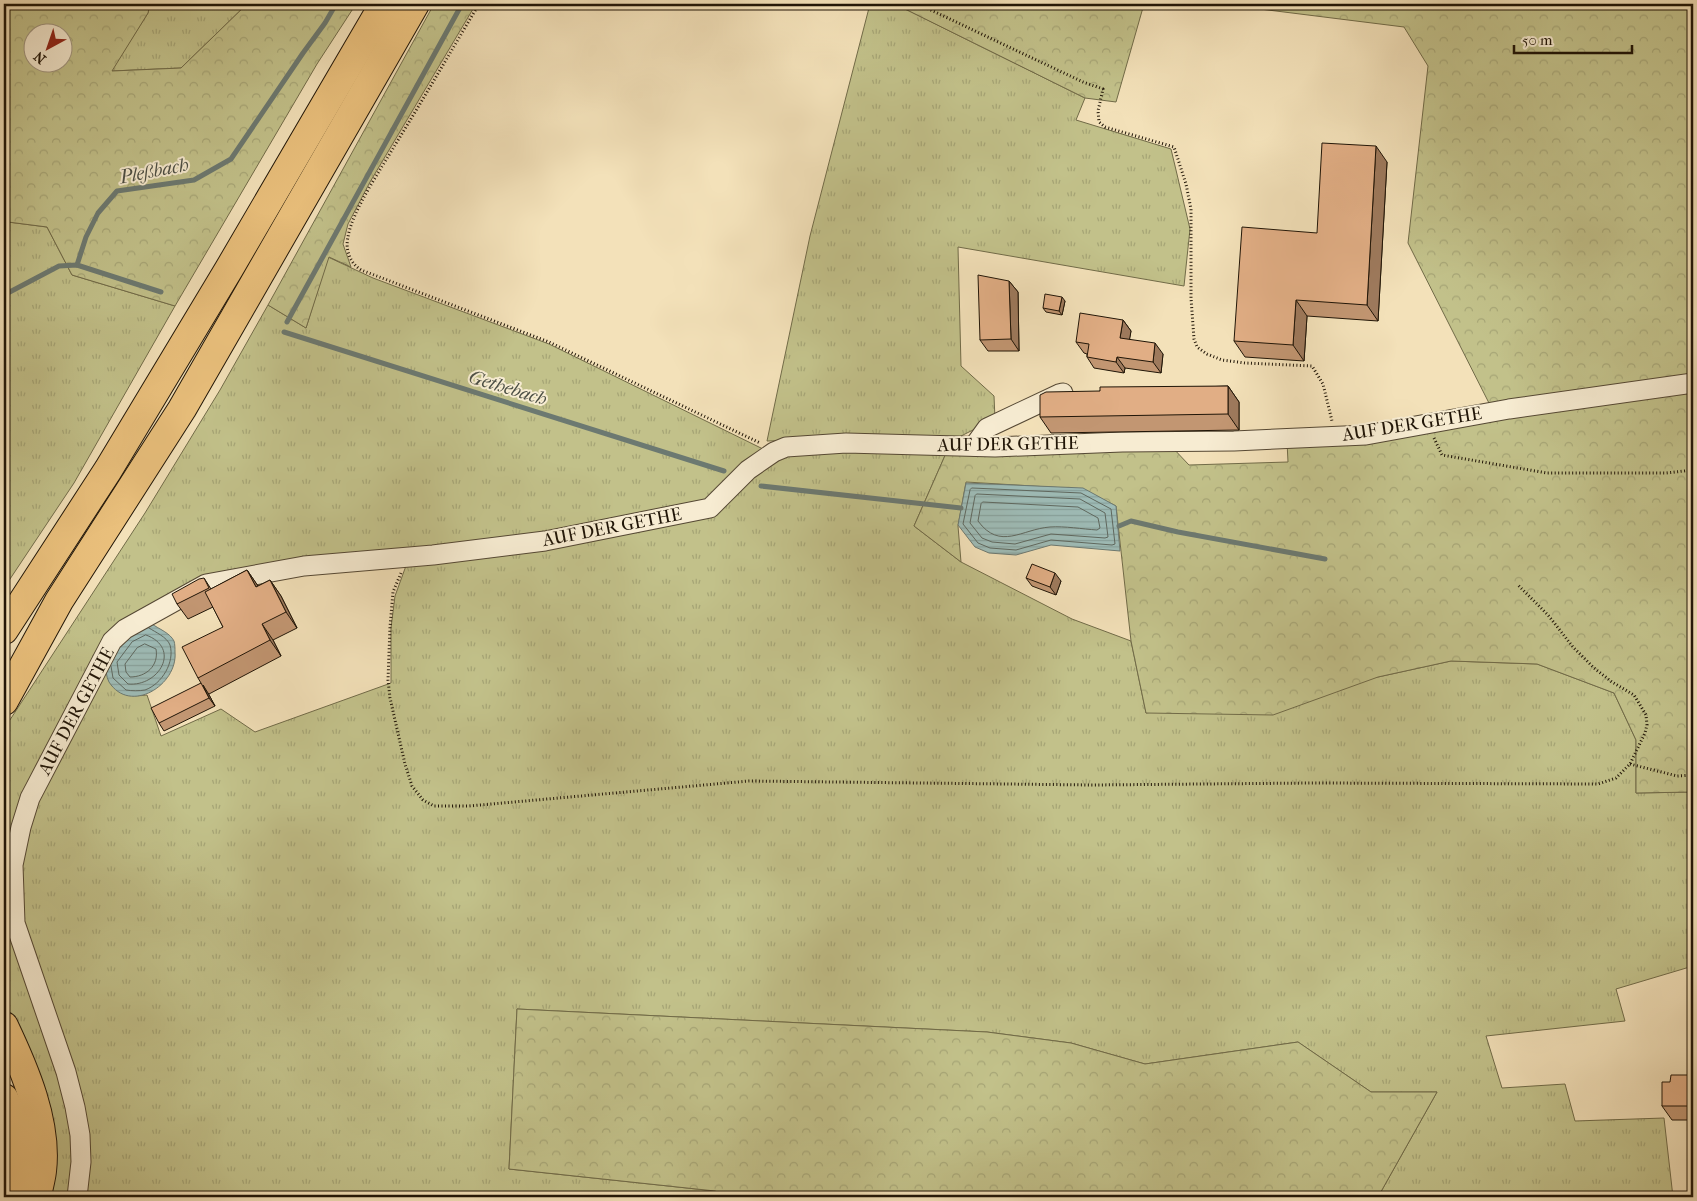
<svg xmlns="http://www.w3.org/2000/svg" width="1697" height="1201" font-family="'IM FELL French Canon',serif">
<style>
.grass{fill:url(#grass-tufts);stroke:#716b48}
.forest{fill:url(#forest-crowns);stroke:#716b48;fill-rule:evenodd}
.water{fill:url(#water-rules);stroke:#6c7971}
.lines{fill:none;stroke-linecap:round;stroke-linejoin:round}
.shore{stroke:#5f685f;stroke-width:1}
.stream{stroke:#6c7971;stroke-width:5}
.minor-casing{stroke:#554834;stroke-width:21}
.highway-casing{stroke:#201507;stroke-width:30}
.path{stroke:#201507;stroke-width:3;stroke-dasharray:1 2.5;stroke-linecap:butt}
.minor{stroke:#f7ecd2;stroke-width:19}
.highway{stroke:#eac07c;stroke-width:28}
.wall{fill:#c29672;stroke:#201507}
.shaded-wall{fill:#9e7a5d;stroke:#201507}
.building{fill:#e1ae85;stroke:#201507}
.labels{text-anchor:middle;stroke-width:4;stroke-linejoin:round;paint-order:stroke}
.street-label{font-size:18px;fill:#201507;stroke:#f7ecd2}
.water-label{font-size:19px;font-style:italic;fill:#4c4f45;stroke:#f7ecd2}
</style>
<defs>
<pattern id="grass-tufts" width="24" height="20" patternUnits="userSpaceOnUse" patternTransform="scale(1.25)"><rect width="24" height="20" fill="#c2c18a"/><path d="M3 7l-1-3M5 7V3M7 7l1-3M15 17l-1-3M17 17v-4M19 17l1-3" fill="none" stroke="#a6a576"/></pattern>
<pattern id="forest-crowns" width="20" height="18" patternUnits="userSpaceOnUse" patternTransform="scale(1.25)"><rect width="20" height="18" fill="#c2c18a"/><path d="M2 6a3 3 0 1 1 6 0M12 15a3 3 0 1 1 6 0" fill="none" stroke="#a6a576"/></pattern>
<pattern id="water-rules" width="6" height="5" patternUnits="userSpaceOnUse" patternTransform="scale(1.25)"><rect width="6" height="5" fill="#9ebcb7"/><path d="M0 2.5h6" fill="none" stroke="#88a19c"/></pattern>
</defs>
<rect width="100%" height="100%" fill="#f3e1b9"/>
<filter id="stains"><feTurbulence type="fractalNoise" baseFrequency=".004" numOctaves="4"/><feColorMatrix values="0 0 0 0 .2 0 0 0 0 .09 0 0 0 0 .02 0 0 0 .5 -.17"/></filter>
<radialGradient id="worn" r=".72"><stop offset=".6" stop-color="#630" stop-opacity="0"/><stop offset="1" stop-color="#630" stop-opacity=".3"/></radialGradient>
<g class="grass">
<path d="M150,4H247L181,68L111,71L148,13Z"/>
<path d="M870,4H895L1085,98L1076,120L1171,149L1190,229L1184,286L958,247L961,366L994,396L995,419L957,438L843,439L767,441L810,236Z"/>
<path d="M8,222L47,227L72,275L175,306L74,483L4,588V223Z"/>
<path d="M328,257L373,278L549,344L763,449L714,499L571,531L204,581L105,663C117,690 114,698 147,695L161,736L221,709L255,732L391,683V628L395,596L407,563L715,512L753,473L788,451H947L914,526L961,562L1072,619L1131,641L1146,713L1378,677L1451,661L1537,664L1614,693L1636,740V793L1693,792V966L1616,989L1625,1021L1486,1036L1502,1088L1565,1084L1575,1121L1664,1118L1673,1197H1378L1437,1092H1371L1298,1042L1145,1064L1071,1043L987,1032L517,1009L509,1169L715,1191L731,1197H81L73,1127L71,1197H48L35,1067L4,1003V729L145,513L220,390L268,305L306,328Z"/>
</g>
<g class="forest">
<path d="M4,4H150L148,13L112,71L181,68L247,4H356L317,64L175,306L72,275L47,227L8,222L4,223V200L6,199L4,194ZM62,32V62H32V32Z"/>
<path d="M434,4H476L370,182L348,224L343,244L351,267L329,257L306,328L268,305Z"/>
<path d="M895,4H1144L1116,102L1085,98Z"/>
<path d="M1220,4H1693V377L1492,409L1408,243L1428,66L1404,27Z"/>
<path d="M1693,389V792L1636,793V740L1614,693L1537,664L1451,661L1378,677L1273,715L1146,713L1131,641L1116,506L1082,489L966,482L958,526L961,562L914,526L947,451L1171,446L1189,465L1288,462L1287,442Z"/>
<path d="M517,1009L987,1032L1071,1043L1145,1064L1298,1042L1371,1092H1437L1378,1197H731L715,1191L509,1169Z"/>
</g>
<g class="water">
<path d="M966,483L1083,488L1116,506L1120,551L1051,545L1016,555L989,553L975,547L958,525Z"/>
<path d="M152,624C159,629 170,633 174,641C175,644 175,649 175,652C178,685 130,715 109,682C106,677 106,668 105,663L125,634Z"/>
</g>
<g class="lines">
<g class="shore">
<path d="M972,488L1081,493L1111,509L1115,544L1112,545L1051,540L1016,550L990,548L978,543L963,524L970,490Z"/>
<path d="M977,494L1080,499L1105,513L1108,537L1105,538L1051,534L1015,544L992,542L982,538L970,523L975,496Z"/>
<path d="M983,502L1078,507L1098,518L1100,528L1097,530C1082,529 1065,526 1050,527C1022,529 1000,551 978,521L981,504Z"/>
<path d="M146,635C182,648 159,687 128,684L119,675L117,662L132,642Z"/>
<path d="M145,644L156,649C159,666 146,677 130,677L126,672L125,664L137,648Z"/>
<path d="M111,666L113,678L126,690C132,691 139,691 145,690C162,684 175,662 170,645C167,637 155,632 149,628"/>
</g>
<g class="stream">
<path d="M77,265L86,237L98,213L117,191L194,180L231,159L303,53L325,23L336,4"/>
<path d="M4,295L59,266L77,265L161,292"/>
<path d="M287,322L462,4"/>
<path d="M284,332L724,471"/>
<path d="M761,486L961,508"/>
<path d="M1119,526L1131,521L1178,532L1325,559"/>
</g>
<defs>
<g id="minor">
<path d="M974,446L987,428L1059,394L1063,393"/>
<path d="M77,1197L81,1162L80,1135L75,1107L66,1072L15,923L13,865L21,827L30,798L112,641L125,629L206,584L304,566L433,555L545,541L710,508L748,470L774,452L786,447L846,443L995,447L1122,442L1234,441L1366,435L1509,409L1693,383"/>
</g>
<g id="highway">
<path d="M4,630L108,470L229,269L384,4"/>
<path d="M4,701L59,601L182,409L415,4"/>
<path d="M4,1026C24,1068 48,1123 42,1171C41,1180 38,1189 37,1197"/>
<path d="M4,1098C22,1134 23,1159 11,1197"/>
</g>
</defs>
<use href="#minor" class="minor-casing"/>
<use href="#highway" class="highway-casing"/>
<g class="path">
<path d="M479,4C451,51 424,98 395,145C381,169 352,211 348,237C345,250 350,263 361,270L549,342L760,443"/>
<path d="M918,4L1083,82L1103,89L1098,111L1099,122L1105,127L1174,147L1186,184L1191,209V298L1194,339L1197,347L1207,354L1222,360L1245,363L1312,366L1323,384L1332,421"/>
<path d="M1434,438L1442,455L1547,473H1666L1693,470"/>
<path d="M401,573L393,592L390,627L388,680L390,698L405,764L412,786L423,800L434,806H469L749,781L1092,785L1313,783L1598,784L1616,778L1630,764L1645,733L1647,725L1646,715L1634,695L1612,682L1594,668L1573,647L1548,615L1518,585"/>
<path d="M1630,764L1677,776L1693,775"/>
</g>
<use href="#minor" class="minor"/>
<use href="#highway" class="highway"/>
</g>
<g class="wall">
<path d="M1387,162L1378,321L1307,316L1304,361L1245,357L1234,341L1317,233Z"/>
<path d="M1009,281L1018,292L1019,351H988L980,340Z"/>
<path d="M1065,301L1062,315L1046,312L1043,308Z"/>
<path d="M1123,320L1131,331L1129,340L1163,354L1161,373L1125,368L1124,373L1094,368L1087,357V354L1084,353L1076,342Z"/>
<path d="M1228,386L1239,402V430L1051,433L1040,417L1100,391Z"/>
<path d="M247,570L258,586L270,580L281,596L297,628L273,640L281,656L209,694L208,693L215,706L164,731L159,723L201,683L198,678L223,627L213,607L188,619L177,604L204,578L211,589Z"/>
<path d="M1026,578L1061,581L1056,595L1032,586Z"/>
<path d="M1693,1075V1120H1672L1662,1106L1670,1082Z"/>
</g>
<g class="shaded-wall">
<path d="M1376,146L1387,162L1378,321L1367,305Z"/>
<path d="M1009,281L1018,292L1019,351L1011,339Z"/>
<path d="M1062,297L1065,301L1062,315L1059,311Z"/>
<path d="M1296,300L1307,316L1304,361L1293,345Z"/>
<path d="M1123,320L1131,331L1128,349L1120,338Z"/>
<path d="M1155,343L1163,354L1161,373L1153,362Z"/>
<path d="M1117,357L1125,368L1124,373L1116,362Z"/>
<path d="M1228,386L1239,402V430L1228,414Z"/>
<path d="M247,570L258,586L256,587Z"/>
<path d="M1055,573L1061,581L1056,595L1050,587Z"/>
<path d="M270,580L281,596L297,628L286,612Z"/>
<path d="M262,624L273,640L281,656L270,640Z"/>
<path d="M203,685L208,693L215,706L209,698Z"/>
</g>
<g class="building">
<path d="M1322,143L1376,146L1367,305L1296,300L1293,345L1234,341L1242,227L1317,233Z"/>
<path d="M978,275L1009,281L1011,339L980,340Z"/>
<path d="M1045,294L1062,297L1059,311L1043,308Z"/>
<path d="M1080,313L1123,320L1120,338L1155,343L1153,362L1117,357L1116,362L1087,357L1089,344L1076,342Z"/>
<path d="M1228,386V414L1040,417V395L1046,392L1100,391V387Z"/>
<path d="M1032,564L1055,573L1050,587L1026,578Z"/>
<path d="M247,570L256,587L270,580L286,612L262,624L270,640L198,678L182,647L223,627L205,592Z"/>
<path d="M204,578L209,588L177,604L172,594L199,579Z"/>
<path d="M201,683L209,698L159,723L151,708Z"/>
<path d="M1671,1075H1693V1106H1662V1082H1670Z"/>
</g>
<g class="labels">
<g class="street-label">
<text transform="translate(1412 424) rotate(-9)" y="6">AUF DER GETHE</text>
<text transform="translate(1008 444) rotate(-1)" y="6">AUF DER GETHE</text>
<text transform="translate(612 527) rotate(-11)" y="6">AUF DER GETHE</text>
<text transform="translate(76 711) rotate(-62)" y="6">AUF DER GETHE</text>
</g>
<g class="water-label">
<text transform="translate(154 170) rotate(-11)" y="7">Pleßbach</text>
<text transform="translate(508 387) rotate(17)" y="7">Gethebach</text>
</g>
</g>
<rect width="1697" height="1201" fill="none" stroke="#f3e1b9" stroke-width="20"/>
<rect x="5" y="5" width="1687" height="1191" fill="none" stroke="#201507" stroke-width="2.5"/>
<rect x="10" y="10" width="1677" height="1181" fill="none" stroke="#201507"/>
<g transform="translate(48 48) rotate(220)"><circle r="24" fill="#f7ecd2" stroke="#a19681"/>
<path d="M0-4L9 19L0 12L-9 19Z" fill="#8f2418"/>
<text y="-8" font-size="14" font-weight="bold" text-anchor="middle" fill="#201507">N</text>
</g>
<path d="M1514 45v8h118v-8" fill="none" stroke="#201507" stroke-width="2.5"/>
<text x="1522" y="45" font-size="15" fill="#201507" stroke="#f7ecd2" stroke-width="4" paint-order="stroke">50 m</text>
<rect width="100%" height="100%" filter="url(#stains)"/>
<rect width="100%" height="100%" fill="url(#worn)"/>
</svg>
